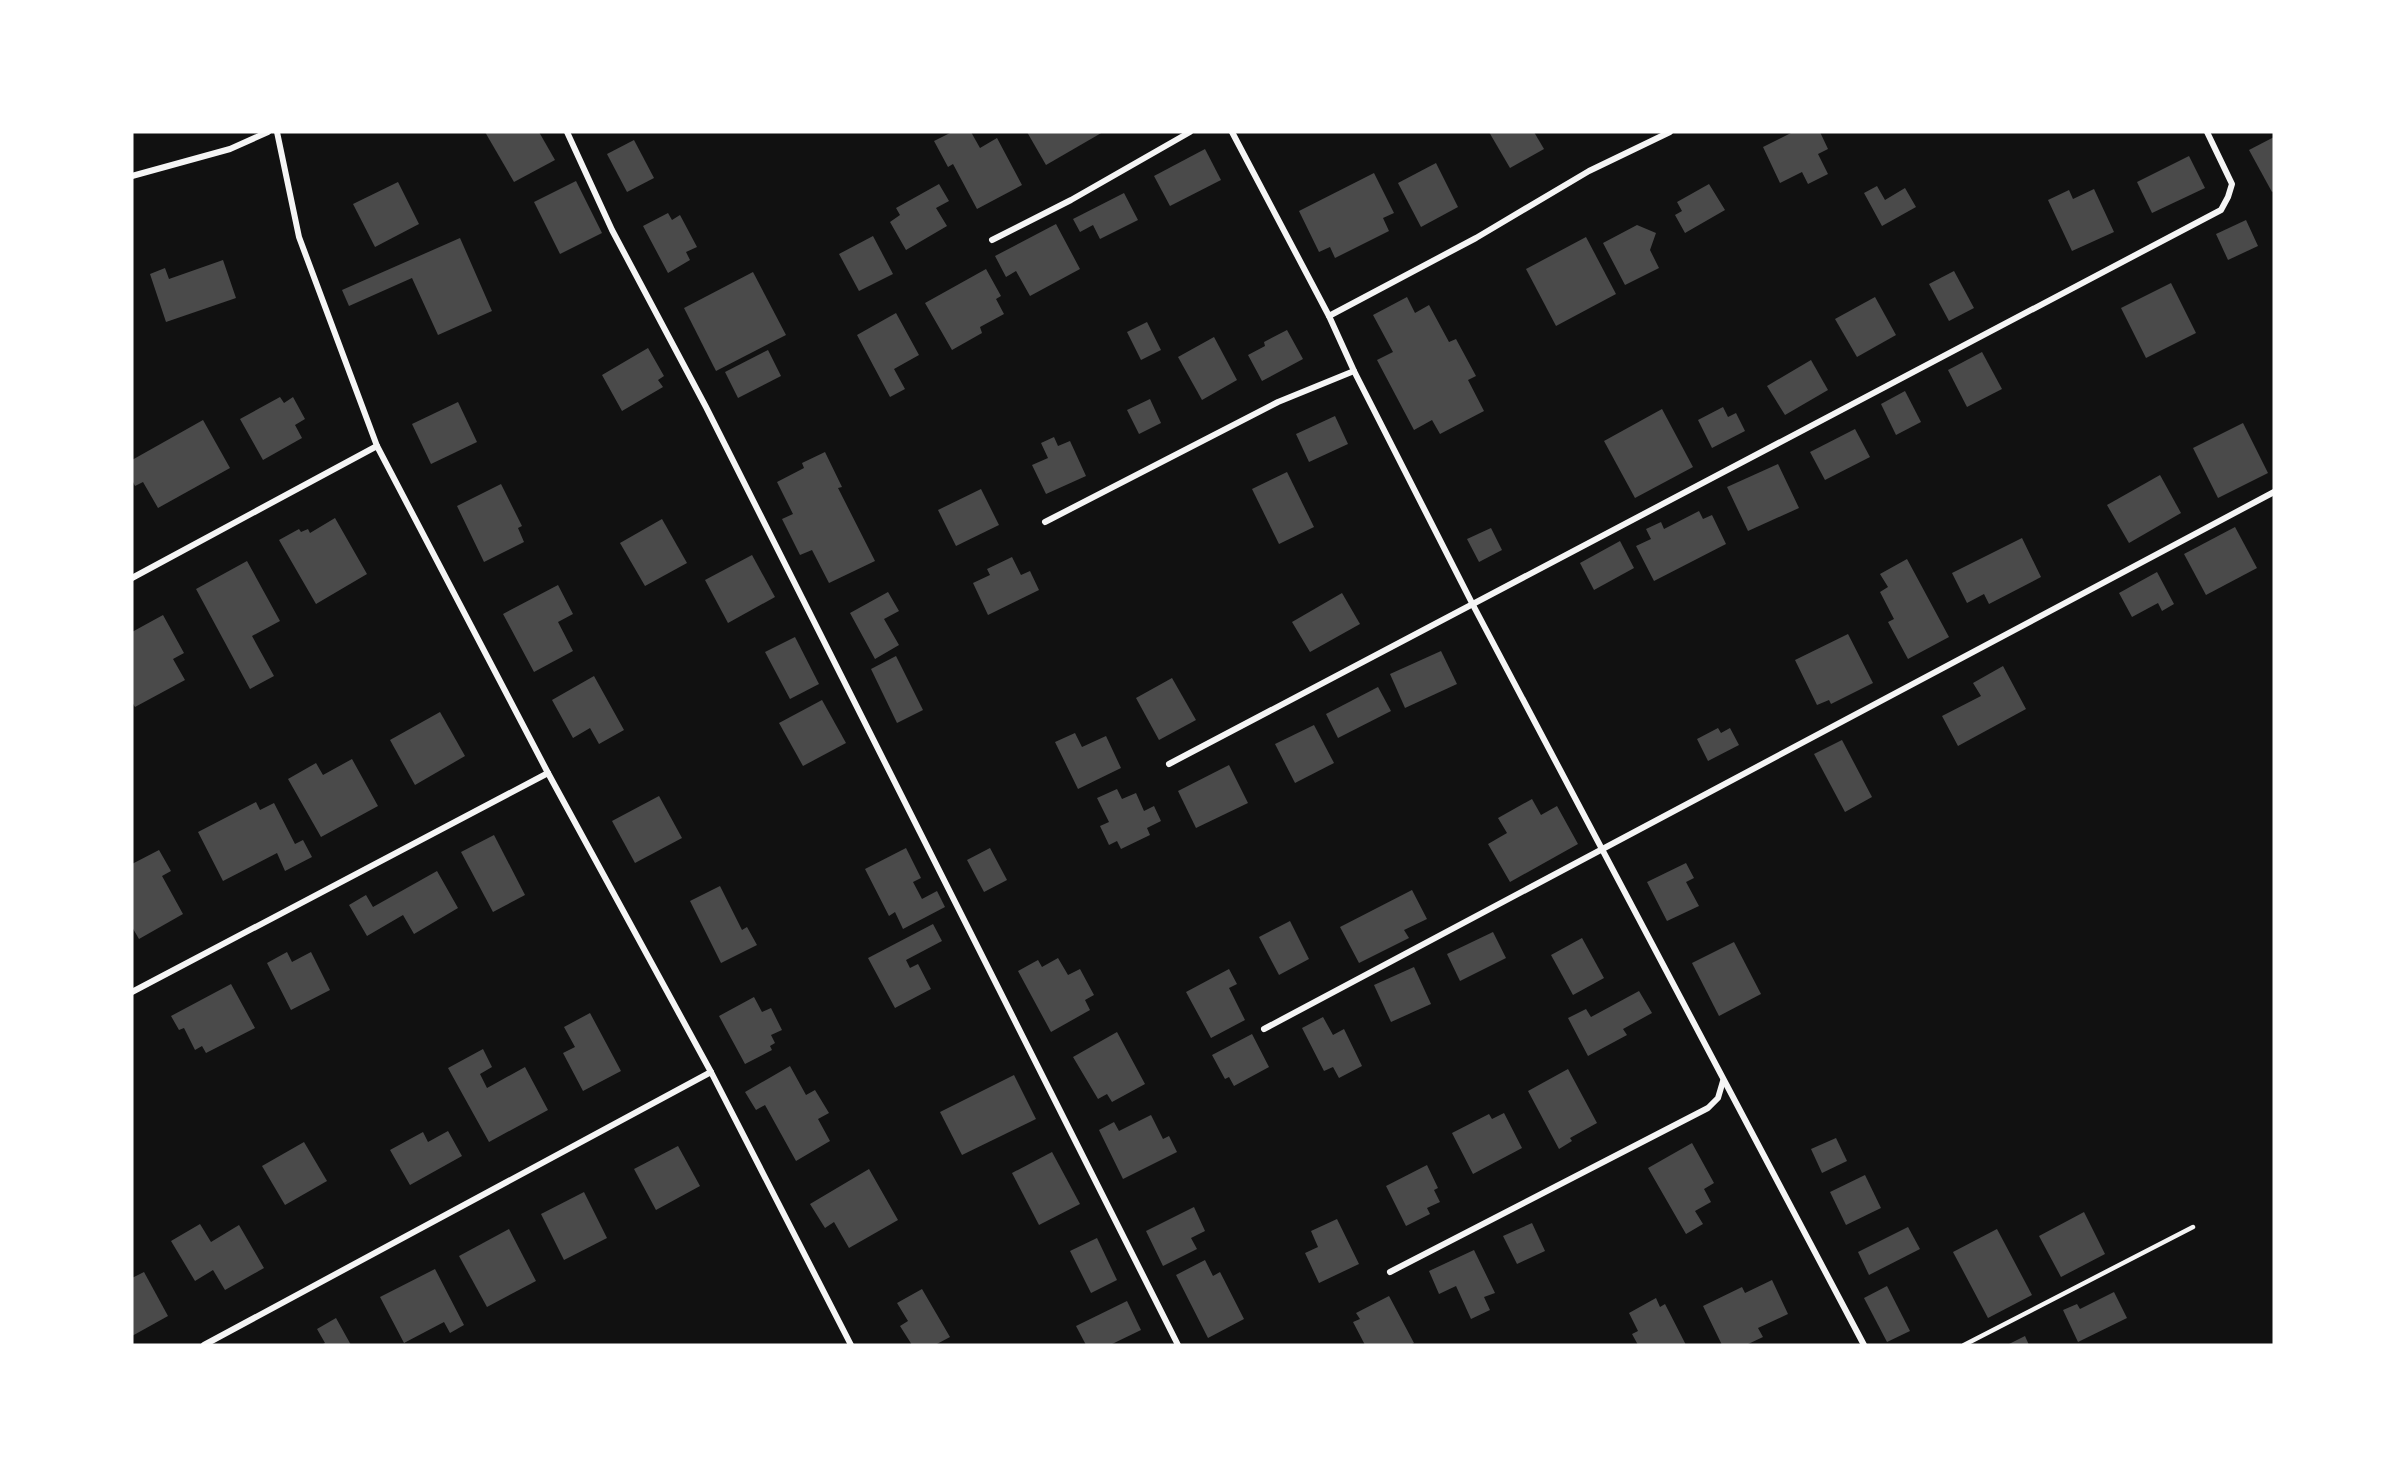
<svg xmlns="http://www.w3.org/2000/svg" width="2406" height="1477" font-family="'Source Sans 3',sans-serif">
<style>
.building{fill:#4a4a4a}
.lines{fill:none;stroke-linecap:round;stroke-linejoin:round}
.service{stroke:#f5f5f5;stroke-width:4.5}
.minor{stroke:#f5f5f5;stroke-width:6}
</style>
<rect width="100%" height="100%" fill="#111"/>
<g class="building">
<path d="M485,132H539L555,160L514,182Z"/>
<path d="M952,132H971L980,148L997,138L1022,185L977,209L953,164L948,167L934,141Z"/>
<path d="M1027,132H1103L1046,165Z"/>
<path d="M1489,132H1534L1544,149L1510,168Z"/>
<path d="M1793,132H1820L1828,149L1818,154L1828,174L1808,184L1802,172L1780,183L1763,147Z"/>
<path d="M2274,137V191L2272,192L2249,150Z"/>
<path d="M634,140L654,178L627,192L607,154Z"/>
<path d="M1205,149L1221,180L1170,206L1154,176Z"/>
<path d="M2189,156L2205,188L2152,213L2137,182Z"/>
<path d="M1436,163L1458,207L1421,227L1398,183Z"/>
<path d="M1374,173L1394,213L1383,218L1389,231L1335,258L1330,247L1319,252L1299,211Z"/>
<path d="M576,181L602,233L560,254L534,202Z"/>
<path d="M398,182L419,224L375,247L353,204Z"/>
<path d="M939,184L949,201L936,208L947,226L906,250L890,222L900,215L896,208Z"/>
<path d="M1709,184L1725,210L1685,233L1675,215L1682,211L1677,202Z"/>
<path d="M1877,186L1885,200L1905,188L1916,207L1882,226L1864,193Z"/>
<path d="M2094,189L2114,232L2072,251L2048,200L2069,190L2073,199Z"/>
<path d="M1124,193L1138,220L1100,239L1093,225L1080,232L1073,219Z"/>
<path d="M668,213L672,220L680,215L697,247L686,252L690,260L668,273L643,226Z"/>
<path d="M2246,220L2258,246L2228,260L2216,234Z"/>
<path d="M1056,224L1080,269L1030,296L1016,271L1006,277L995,256Z"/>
<path d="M1637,225L1656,233L1650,250L1659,268L1625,285L1603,243Z"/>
<path d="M873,236L893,274L859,291L839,254Z"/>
<path d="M1586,237L1616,294L1556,326L1526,269Z"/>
<path d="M460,238L492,311L438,335L412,278L349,306L342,290Z"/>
<path d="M223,260L236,298L166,322L150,274L165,268L169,279Z"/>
<path d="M986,269L1001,296L996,299L1004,314L980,327L982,333L952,350L925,303Z"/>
<path d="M1954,271L1974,308L1949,321L1929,284Z"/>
<path d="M753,272L786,335L716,371L684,308Z"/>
<path d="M2171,283L2196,333L2146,358L2121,308Z"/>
<path d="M1407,297L1415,313L1429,305L1449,342L1456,339L1476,376L1468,380L1484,411L1440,434L1432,420L1414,430L1377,360L1393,352L1373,315Z"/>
<path d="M1875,297L1896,335L1857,357L1835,319Z"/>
<path d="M896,313L919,355L894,369L905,389L890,397L857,335Z"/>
<path d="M1147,322L1161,350L1141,360L1127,332Z"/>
<path d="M1287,330L1303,359L1262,381L1248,355L1265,346L1264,342Z"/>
<path d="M1214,337L1237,380L1202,400L1178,357Z"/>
<path d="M648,348L664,376L658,380L663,387L622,411L602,375Z"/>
<path d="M768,350L781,376L738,398L725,372Z"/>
<path d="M1982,352L2002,389L1967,407L1948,370Z"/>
<path d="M1811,360L1828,390L1785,415L1767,386Z"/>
<path d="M1905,391L1921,422L1896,435L1881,404Z"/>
<path d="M280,397L284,403L293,397L305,419L295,425L302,438L263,460L240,419Z"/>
<path d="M1150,399L1161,423L1139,434L1127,410Z"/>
<path d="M458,402L477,442L431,464L412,424Z"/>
<path d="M1723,407L1728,417L1736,413L1745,431L1712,448L1698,420Z"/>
<path d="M1662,409L1693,467L1635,498L1604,441Z"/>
<path d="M1335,416L1348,444L1309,462L1296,434Z"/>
<path d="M203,420L230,468L158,508L143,482L135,486L132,480V460Z"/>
<path d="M2243,423L2268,473L2218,498L2193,448Z"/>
<path d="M1855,429L1870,457L1825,480L1810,452Z"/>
<path d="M1054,437L1058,446L1070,441L1086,476L1046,494L1032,465L1048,458L1041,443Z"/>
<path d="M825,452L842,487L838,488L875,561L829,583L812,550L800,555L782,519L793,514L777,482L804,468L802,463Z"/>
<path d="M1778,464L1799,508L1748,531L1727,487Z"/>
<path d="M1287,472L1314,527L1279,544L1252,489Z"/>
<path d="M2160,475L2181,513L2129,543L2107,505Z"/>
<path d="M501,484L522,526L518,528L524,542L484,562L457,506Z"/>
<path d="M981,489L999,525L956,546L938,510Z"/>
<path d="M1699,511L1703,519L1712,515L1726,544L1654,581L1636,546L1651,539L1646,529L1661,522L1664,529Z"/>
<path d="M335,518L367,574L316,604L279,540L299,529L301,532L308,529L310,533Z"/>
<path d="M662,519L687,563L645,586L620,543Z"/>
<path d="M2235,527L2257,568L2206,595L2184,554Z"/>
<path d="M1491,528L1502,550L1479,562L1467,539Z"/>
<path d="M2022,538L2041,577L1989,604L1984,594L1967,603L1952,573Z"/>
<path d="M1620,541L1634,568L1594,590L1580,563Z"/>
<path d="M752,555L775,597L728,623L705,580Z"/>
<path d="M1012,557L1021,575L1030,571L1039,590L988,615L973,583L990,575L987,569Z"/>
<path d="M1907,559L1949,637L1908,659L1888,622L1894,619L1880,592L1888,587L1880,574Z"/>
<path d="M247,561L280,621L252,636L274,676L250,689L196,589Z"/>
<path d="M2157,572L2174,604L2162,611L2158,603L2132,617L2119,593Z"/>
<path d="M558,585L573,614L558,622L573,651L534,672L503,614Z"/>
<path d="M888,592L899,611L884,619L899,645L875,659L850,613Z"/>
<path d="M1342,593L1360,624L1310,652L1292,622Z"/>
<path d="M163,615L184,653L173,659L185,680L135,707L132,702V632Z"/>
<path d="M1848,634L1873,683L1831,704L1829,700L1817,705L1795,660Z"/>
<path d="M795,637L819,684L790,699L765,652Z"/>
<path d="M1441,651L1457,684L1405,708L1390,674Z"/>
<path d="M896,656L923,710L897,723L871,669Z"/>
<path d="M2003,666L2026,709L1958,746L1942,716L1981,696L1973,683Z"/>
<path d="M594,676L624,730L599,744L590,728L573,738L552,700Z"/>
<path d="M1172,678L1196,720L1159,740L1136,698Z"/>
<path d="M1378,687L1391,711L1338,738L1326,714Z"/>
<path d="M822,700L846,743L803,766L779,723Z"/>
<path d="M440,712L465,756L415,785L390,740Z"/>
<path d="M1314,725L1334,763L1295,783L1275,744Z"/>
<path d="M1718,728L1721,733L1730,728L1739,745L1708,761L1697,739Z"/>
<path d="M1075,733L1082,747L1106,736L1121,768L1078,789L1055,742Z"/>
<path d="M1842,740L1872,797L1845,812L1814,754Z"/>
<path d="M352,759L378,806L321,837L288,779L316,763L323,775Z"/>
<path d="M1229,765L1248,803L1196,828L1178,791Z"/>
<path d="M1117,789L1122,799L1136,793L1144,811L1154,806L1161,821L1147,828L1150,835L1121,849L1117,841L1109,845L1100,826L1109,822L1097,798Z"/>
<path d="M659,796L682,838L635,863L612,821Z"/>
<path d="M1532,799L1541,815L1557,806L1578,844L1510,882L1488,844L1507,833L1498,818Z"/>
<path d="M256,802L260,810L274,803L295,844L303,840L312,857L285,871L277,853L223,881L198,832Z"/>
<path d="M494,835L525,895L493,912L461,852Z"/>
<path d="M906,848L921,878L913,882L922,899L937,891L945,907L903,929L895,912L889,916L865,869Z"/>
<path d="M990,848L1007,880L984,892L967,860Z"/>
<path d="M159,850L171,871L162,876L183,914L139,939L132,927V864Z"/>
<path d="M1686,863L1694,878L1686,882L1699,906L1667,921L1647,882Z"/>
<path d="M437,871L458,908L414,934L403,915L367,936L349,905L366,895L373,907Z"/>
<path d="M720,886L742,930L747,927L757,945L721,963L690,901Z"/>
<path d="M1412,890L1427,919L1404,930L1409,938L1359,963L1340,927Z"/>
<path d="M1290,921L1309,959L1279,975L1259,937Z"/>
<path d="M933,924L942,941L906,960L910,968L918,964L931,989L895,1008L868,958Z"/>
<path d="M1493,932L1506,958L1460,981L1447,954Z"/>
<path d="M1582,938L1604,978L1573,995L1551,955Z"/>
<path d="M1734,942L1761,994L1719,1016L1692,963Z"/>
<path d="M287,952L292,962L311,952L330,990L291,1010L267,963Z"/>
<path d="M1058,958L1068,975L1080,969L1094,995L1085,1000L1090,1010L1051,1032L1018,971L1038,960L1042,967Z"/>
<path d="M1414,967L1431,1004L1391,1022L1374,985Z"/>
<path d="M1229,969L1237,984L1229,988L1245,1020L1211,1038L1186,992Z"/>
<path d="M231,984L255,1028L206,1053L202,1046L195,1050L184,1028L179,1030L171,1016Z"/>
<path d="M1639,991L1652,1013L1623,1029L1627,1035L1588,1056L1568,1018L1586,1009L1591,1017Z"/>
<path d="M754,997L762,1012L771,1008L782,1030L771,1035L775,1043L770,1046L772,1050L745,1064L719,1016Z"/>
<path d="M590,1013L621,1071L583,1091L563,1053L575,1047L564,1027Z"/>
<path d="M1323,1017L1333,1035L1344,1029L1362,1066L1339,1078L1333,1067L1324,1071L1302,1028Z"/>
<path d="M1117,1032L1145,1084L1112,1102L1107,1094L1098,1099L1073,1057Z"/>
<path d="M1252,1034L1269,1067L1234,1086L1229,1077L1225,1079L1212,1055Z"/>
<path d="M483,1049L492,1067L480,1074L487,1088L525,1067L548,1110L489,1142L448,1068Z"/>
<path d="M790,1066L806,1095L815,1090L829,1113L818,1119L830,1141L796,1161L765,1105L756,1110L745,1092Z"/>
<path d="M1568,1069L1597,1123L1570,1138L1572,1141L1559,1149L1528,1091Z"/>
<path d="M1014,1075L1036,1119L962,1155L940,1112Z"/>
<path d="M1504,1113L1522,1148L1473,1174L1452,1133L1489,1114L1492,1119Z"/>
<path d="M1151,1115L1163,1139L1169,1136L1177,1152L1123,1179L1099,1130L1114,1122L1119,1131Z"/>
<path d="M448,1131L462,1156L410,1185L390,1150L423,1132L428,1142Z"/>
<path d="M1836,1138L1847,1161L1822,1173L1811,1149Z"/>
<path d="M304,1142L327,1181L285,1205L262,1166Z"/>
<path d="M1692,1143L1714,1183L1704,1189L1711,1202L1695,1211L1703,1224L1686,1234L1648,1168Z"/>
<path d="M678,1146L700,1186L656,1210L634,1169Z"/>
<path d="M1052,1152L1080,1204L1039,1225L1012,1173Z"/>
<path d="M1427,1165L1438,1188L1434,1190L1440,1202L1427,1208L1430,1214L1406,1226L1386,1186Z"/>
<path d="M869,1169L898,1220L849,1248L834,1222L825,1228L810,1204Z"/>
<path d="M1865,1175L1881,1208L1846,1225L1830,1192Z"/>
<path d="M584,1192L607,1238L564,1260L541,1214Z"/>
<path d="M1194,1207L1205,1231L1191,1238L1197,1249L1163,1266L1146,1231Z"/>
<path d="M2084,1212L2105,1254L2061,1277L2039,1236Z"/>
<path d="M1337,1219L1359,1264L1319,1283L1305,1253L1318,1247L1311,1231Z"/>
<path d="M1532,1223L1545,1251L1517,1264L1503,1236Z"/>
<path d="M200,1224L211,1242L239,1225L264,1268L225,1290L213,1270L195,1281L171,1241Z"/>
<path d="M1908,1227L1920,1249L1869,1275L1858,1252Z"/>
<path d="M509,1229L536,1281L487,1307L459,1256Z"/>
<path d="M1997,1229L2032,1295L1988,1318L1953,1252Z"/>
<path d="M1097,1238L1117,1280L1091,1293L1070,1251Z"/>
<path d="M1474,1250L1495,1293L1484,1297L1490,1310L1471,1319L1456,1286L1439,1294L1429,1271Z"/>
<path d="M1205,1260L1213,1276L1220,1272L1244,1319L1208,1338L1176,1275Z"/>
<path d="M435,1269L464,1325L450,1333L444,1322L404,1343L380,1297Z"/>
<path d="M144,1272L168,1316L132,1336V1278Z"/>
<path d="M1772,1280L1788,1314L1758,1328L1763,1337L1746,1345H1722L1703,1306L1742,1287L1745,1293Z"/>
<path d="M1887,1286L1910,1331L1887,1342L1864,1298Z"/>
<path d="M922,1289L950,1337L935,1345H912L900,1326L908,1321L897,1303Z"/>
<path d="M2114,1292L2127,1318L2078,1342L2063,1310L2077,1304L2080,1309Z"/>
<path d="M1389,1296L1414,1343L1410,1345H1365L1353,1322L1360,1319L1356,1313Z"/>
<path d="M1656,1298L1660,1307L1665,1304L1686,1345H1638L1632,1334L1638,1331L1629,1313Z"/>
<path d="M1127,1301L1141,1330L1110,1345H1086L1076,1326Z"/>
<path d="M336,1318L351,1345H321L325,1343L317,1329Z"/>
<path d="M2025,1336L2029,1345H2007Z"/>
</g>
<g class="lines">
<path class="service" d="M1964,1345L2193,1227"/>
<g class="minor">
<path d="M277,132L299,237L377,446L548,773L711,1072L851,1345"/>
<path d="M567,132L612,230L706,407L1178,1345"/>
<path d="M1232,132L1329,316L1354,371L1473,605L1864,1345"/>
<path d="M132,176L230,149L268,132"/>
<path d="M992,240L1071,200L1190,132"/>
<path d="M1329,316L1476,238L1589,171L1670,132"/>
<path d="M1045,522L1278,402L1354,371"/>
<path d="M132,578L377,446"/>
<path d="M1169,764L2221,210L2228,197L2232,184L2207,132"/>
<path d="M132,992L548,773"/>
<path d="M1264,1029L2274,492"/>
<path d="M1390,1272L1708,1108L1718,1098L1723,1081"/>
<path d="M204,1345L711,1072"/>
</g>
</g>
<rect width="2406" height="1477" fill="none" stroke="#ffffff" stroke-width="267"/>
</svg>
